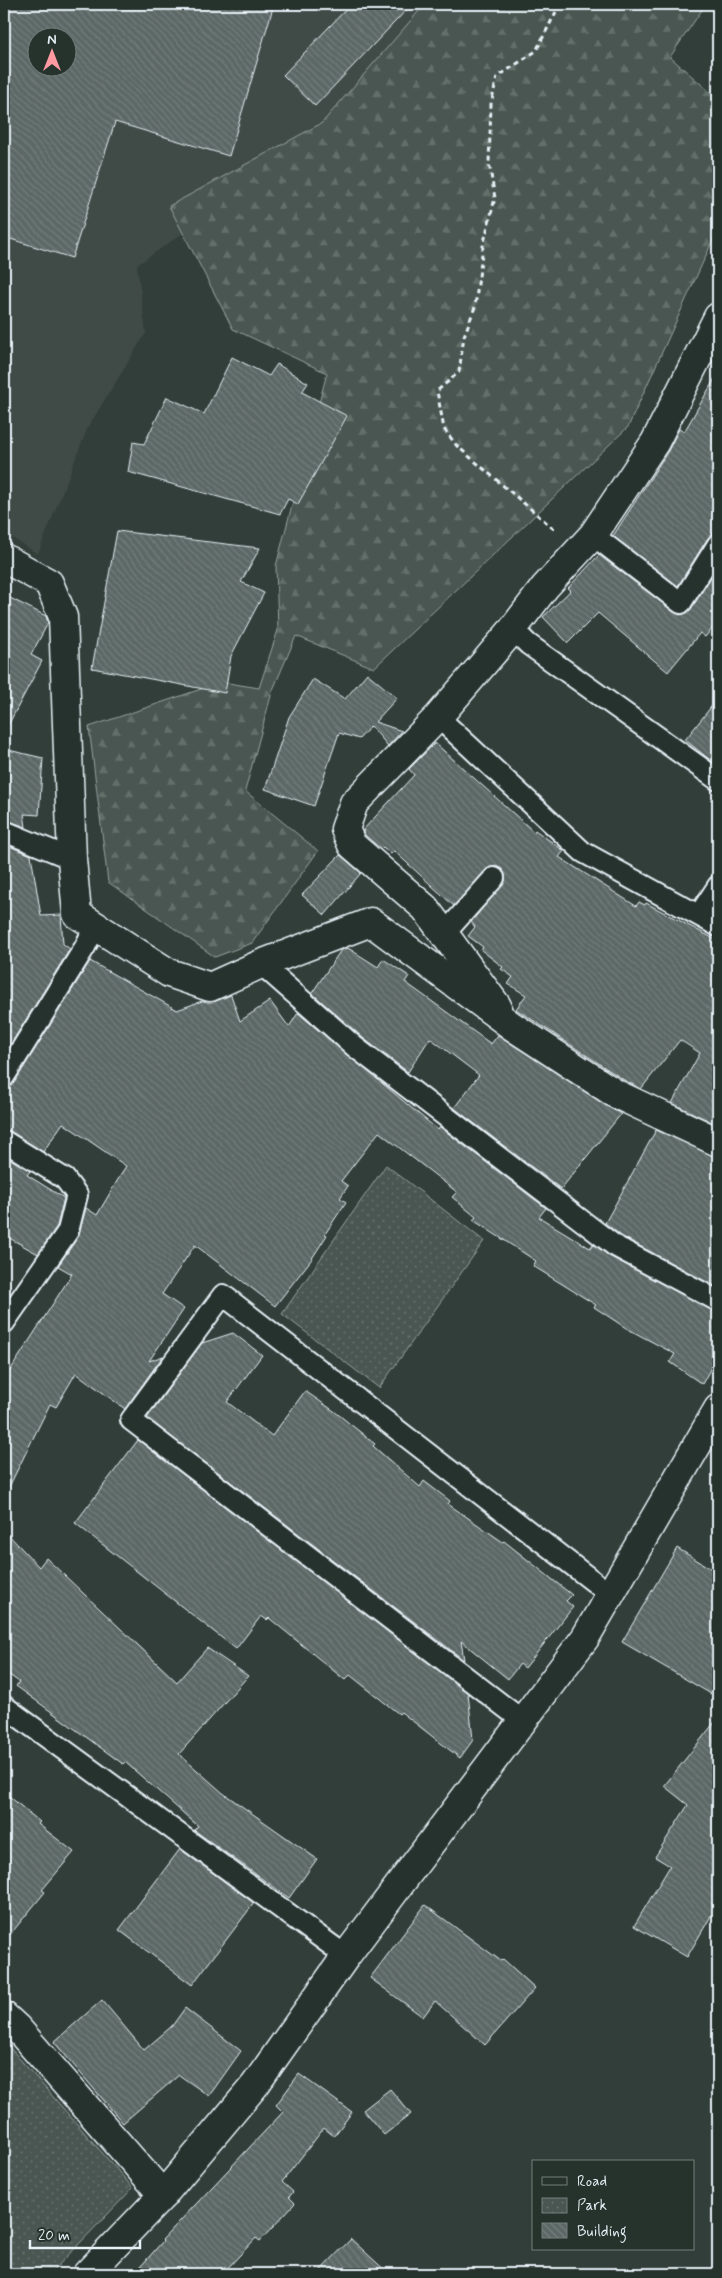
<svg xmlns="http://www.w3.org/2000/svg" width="722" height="2278" font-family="Mynerve,sans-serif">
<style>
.built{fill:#3f4b46;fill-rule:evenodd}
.forest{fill:url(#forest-firs);stroke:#98a4a4}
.park{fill:url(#park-dots);stroke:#98a4a4}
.building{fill:url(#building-back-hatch);stroke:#e8f1f8;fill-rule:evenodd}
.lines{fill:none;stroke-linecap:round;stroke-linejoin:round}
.lane-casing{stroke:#e8f1f8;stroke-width:24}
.street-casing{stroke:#e8f1f8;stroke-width:31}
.secondary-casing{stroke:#e8f1f8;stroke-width:31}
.path{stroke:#e8f1f8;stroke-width:3;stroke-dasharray:5 4;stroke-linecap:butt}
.lane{stroke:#26332d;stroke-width:20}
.street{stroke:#26332d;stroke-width:28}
.secondary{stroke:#26332d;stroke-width:28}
</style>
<defs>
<pattern id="forest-firs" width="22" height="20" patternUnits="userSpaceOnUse" patternTransform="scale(1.25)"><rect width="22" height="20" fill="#495651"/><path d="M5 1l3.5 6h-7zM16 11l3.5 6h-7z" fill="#636f6b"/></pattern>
<pattern id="park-dots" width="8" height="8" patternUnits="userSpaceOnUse" patternTransform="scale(1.25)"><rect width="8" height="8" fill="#495651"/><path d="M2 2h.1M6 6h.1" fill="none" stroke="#636f6b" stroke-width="1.8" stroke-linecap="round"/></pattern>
<pattern id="building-back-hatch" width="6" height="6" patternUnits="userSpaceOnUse" patternTransform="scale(1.25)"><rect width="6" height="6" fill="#5c6865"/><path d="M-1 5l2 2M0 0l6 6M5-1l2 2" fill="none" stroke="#737e7c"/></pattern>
</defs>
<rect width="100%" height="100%" fill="#323e39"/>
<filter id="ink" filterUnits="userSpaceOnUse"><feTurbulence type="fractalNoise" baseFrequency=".02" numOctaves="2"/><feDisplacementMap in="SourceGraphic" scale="10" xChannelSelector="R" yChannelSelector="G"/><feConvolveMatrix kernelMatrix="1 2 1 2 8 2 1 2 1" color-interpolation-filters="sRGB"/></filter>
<g filter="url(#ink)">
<path class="built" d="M4,4H447L274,170L137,265L146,333L88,427L38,554L4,533ZM38,38H68V68H38Z"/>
<path class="forest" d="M425,4H706L670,57L718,99V229L628,427L374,668L296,636L272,692L245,791L318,851L252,943L215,957L108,882L89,727L222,682L259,688L278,630L276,566L327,373L233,329L169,206L322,123Z"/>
<g class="park">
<path d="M386,1165L484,1241L379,1388L282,1314Z"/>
<path d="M4,2041L133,2188L50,2274H4Z"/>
</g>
<g class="building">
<path d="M4,4H274L229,156L115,122L72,258L4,237ZM38,38H68V68H38Z"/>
<path d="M351,4H412L315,106L283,75Z"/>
<path d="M232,357L269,376L277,364L308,383L302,392L347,416L298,504L288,499L280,514L128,472L133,442L144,444L167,397L204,414Z"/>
<path d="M718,373V532L708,538L678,586L613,536L668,451L679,429L684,432Z"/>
<path d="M117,531L260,548L241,582L264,593L231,656L225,693L92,668Z"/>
<path d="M599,555L674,612L680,615L687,613L691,609L718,566V622L705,637L700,633L668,672L598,613L568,643L543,617L571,590L568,588Z"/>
<path d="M4,595L46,616L48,623L31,655L42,661L4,733Z"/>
<path d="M367,673L397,698L375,722L402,731L388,746L371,726L359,739L339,733L314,806L265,789L289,717L313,679L345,699Z"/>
<path d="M718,698V766L685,740Z"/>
<path d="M435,743L534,832L535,830L564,851L559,857L636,906L639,902L645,905L646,903L718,941V1125L672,1103L700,1053L680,1040L641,1089L624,1080L516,1009L526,995L508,984L513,977L501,969L503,967L481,950L483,947L468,936L475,927L471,922L505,881V874L502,869L496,866L486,870L454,906L394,851L391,854L383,847L381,849L365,835L363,830L414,775L409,769Z"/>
<path d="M4,749L43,758L39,815L24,814L26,827L4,819Z"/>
<path d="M4,844L31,855L41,916L61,915L63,944L70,949L4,1055Z"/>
<path d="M340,855L361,873L325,915L302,895Z"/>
<path d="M348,948L378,967L383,959L409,976L405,982L491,1044L498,1035L608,1107L621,1114L561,1189L454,1108L479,1075L430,1038L408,1072L363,1038L312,993L341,950Z"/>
<path d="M90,961L177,1010L202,1001H216L231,995L240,1021L270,1001L289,1027L298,1013L438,1130L440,1127L546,1208L539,1217L590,1248L593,1244L609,1256L718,1313V1355L702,1384L670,1362L675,1354L626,1328L594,1307L596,1305L533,1266L536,1261L473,1220L476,1217L452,1197L457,1192L379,1132L341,1181L348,1186L340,1198L346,1202L325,1234L327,1235L311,1260L275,1306L195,1245L162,1294L184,1309L149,1361L163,1356L125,1409L76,1373L56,1407L50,1404L4,1497V1380L72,1274L58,1266L78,1237L86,1208L97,1215L126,1166L63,1123L43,1152L10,1131L4,1129V1089L14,1083Z"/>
<path d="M656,1130L718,1157V1288L621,1236L605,1223Z"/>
<path d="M4,1155L30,1171L27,1175L64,1198L57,1226L38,1254L4,1235Z"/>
<path d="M233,1333L262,1355L227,1402L272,1436L305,1391L334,1411L375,1444L373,1446L420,1487L424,1481L450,1501L448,1504L503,1542L504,1541L572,1595L566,1601L573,1607L525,1668L520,1664L508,1679L461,1641L464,1660L147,1418L202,1343Z"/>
<path d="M138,1440L468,1693L473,1740L460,1758L401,1712L399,1714L350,1675L345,1680L269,1618L267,1620L261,1616L236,1649L75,1523Z"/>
<path d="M4,1530L39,1567L46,1558L177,1682L207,1648L248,1676L179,1754L223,1793L317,1859L289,1898L194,1830L198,1826L125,1762L123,1764L16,1686L19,1682L4,1671Z"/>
<path d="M677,1548L718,1573V1698L622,1642Z"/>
<path d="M718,1718V1904L687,1957L634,1926L670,1866L655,1857L688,1805L664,1786Z"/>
<path d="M4,1792L40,1822L38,1824L74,1852L42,1890L45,1892L4,1942Z"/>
<path d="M180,1849L254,1903L192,1985L119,1930Z"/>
<path d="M425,1905L501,1961L503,1959L535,1988L485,2045L435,2001L423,2017L370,1978Z"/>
<path d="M102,2000L144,2050L172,2026L185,2008L241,2051L209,2096L179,2075L123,2123L54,2042Z"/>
<path d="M299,2074L352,2112L334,2136L324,2128L282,2182L293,2192L289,2197L295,2203L260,2241L256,2238L222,2274H134L163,2241L162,2240L283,2112L276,2105Z"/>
<path d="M390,2089L411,2114L384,2135L363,2110Z"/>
<path d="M351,2239L389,2274H317Z"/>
</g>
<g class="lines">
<defs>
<g id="lane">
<path d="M593,535L681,603L718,544"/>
<path d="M513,629L528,644L718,780"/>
<path d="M438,717L583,852L718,926"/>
<path d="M4,831L72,859"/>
<path d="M699,915L718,886"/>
<path d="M445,933L494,878"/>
<path d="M261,964L355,1047L615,1246L718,1301"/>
<path d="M4,1077L85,947L96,924"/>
<path d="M4,1141L65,1179L77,1195L68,1231L4,1323"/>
<path d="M4,1706L346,1956"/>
<path d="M523,1721L131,1420L223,1295L611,1595"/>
</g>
<g id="street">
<path d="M4,558L49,583L63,617L72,859L77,914L169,973L210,987L261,964L371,922L512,1026L616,1094L718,1142"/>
<path d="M497,1006L425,908L352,845L345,829L354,803L438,717L513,629L545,587L593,535L655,442L718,317"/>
<path d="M4,2016L17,2028L163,2195"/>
</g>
<path id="secondary" d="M87,2274L163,2195L255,2085L346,1956L585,1638L718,1409"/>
</defs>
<use href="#lane" class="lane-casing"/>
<use href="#street" class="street-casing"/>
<use href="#secondary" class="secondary-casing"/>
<path class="path" d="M554,529L457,446L444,429L437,391L459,372L464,336L475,307L483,246L495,198L489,163L491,104L497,77L536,51L560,4"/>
<use href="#lane" class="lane"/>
<use href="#street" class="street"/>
<use href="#secondary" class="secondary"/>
</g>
</g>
<rect width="722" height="2278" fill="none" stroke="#26332d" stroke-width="20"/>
<rect x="10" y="10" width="702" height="2258" fill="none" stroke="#e8f1f8" stroke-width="2" filter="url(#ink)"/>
<rect x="532" y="2160" width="162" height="90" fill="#26332d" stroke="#747f7e"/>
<rect x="542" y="2177" width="25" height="8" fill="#26332d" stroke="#747f7e"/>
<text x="577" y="2186" font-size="15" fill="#e8f1f8">Road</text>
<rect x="542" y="2198" width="25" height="15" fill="url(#park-dots)" stroke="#747f7e"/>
<text x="577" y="2210" font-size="15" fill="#e8f1f8">Park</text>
<rect x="542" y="2223" width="25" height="15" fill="url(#building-back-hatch)" stroke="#747f7e"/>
<text x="577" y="2236" font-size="15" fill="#e8f1f8">Building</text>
<g transform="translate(52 52)"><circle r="24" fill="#26332d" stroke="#747f7e"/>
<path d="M0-4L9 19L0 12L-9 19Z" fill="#ff9aa2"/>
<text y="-8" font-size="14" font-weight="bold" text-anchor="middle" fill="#e8f1f8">N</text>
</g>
<path d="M30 2240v8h110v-8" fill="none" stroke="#e8f1f8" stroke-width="2.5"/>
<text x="38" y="2240" font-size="15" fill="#e8f1f8" stroke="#26332d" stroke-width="4" paint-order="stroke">20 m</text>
</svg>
